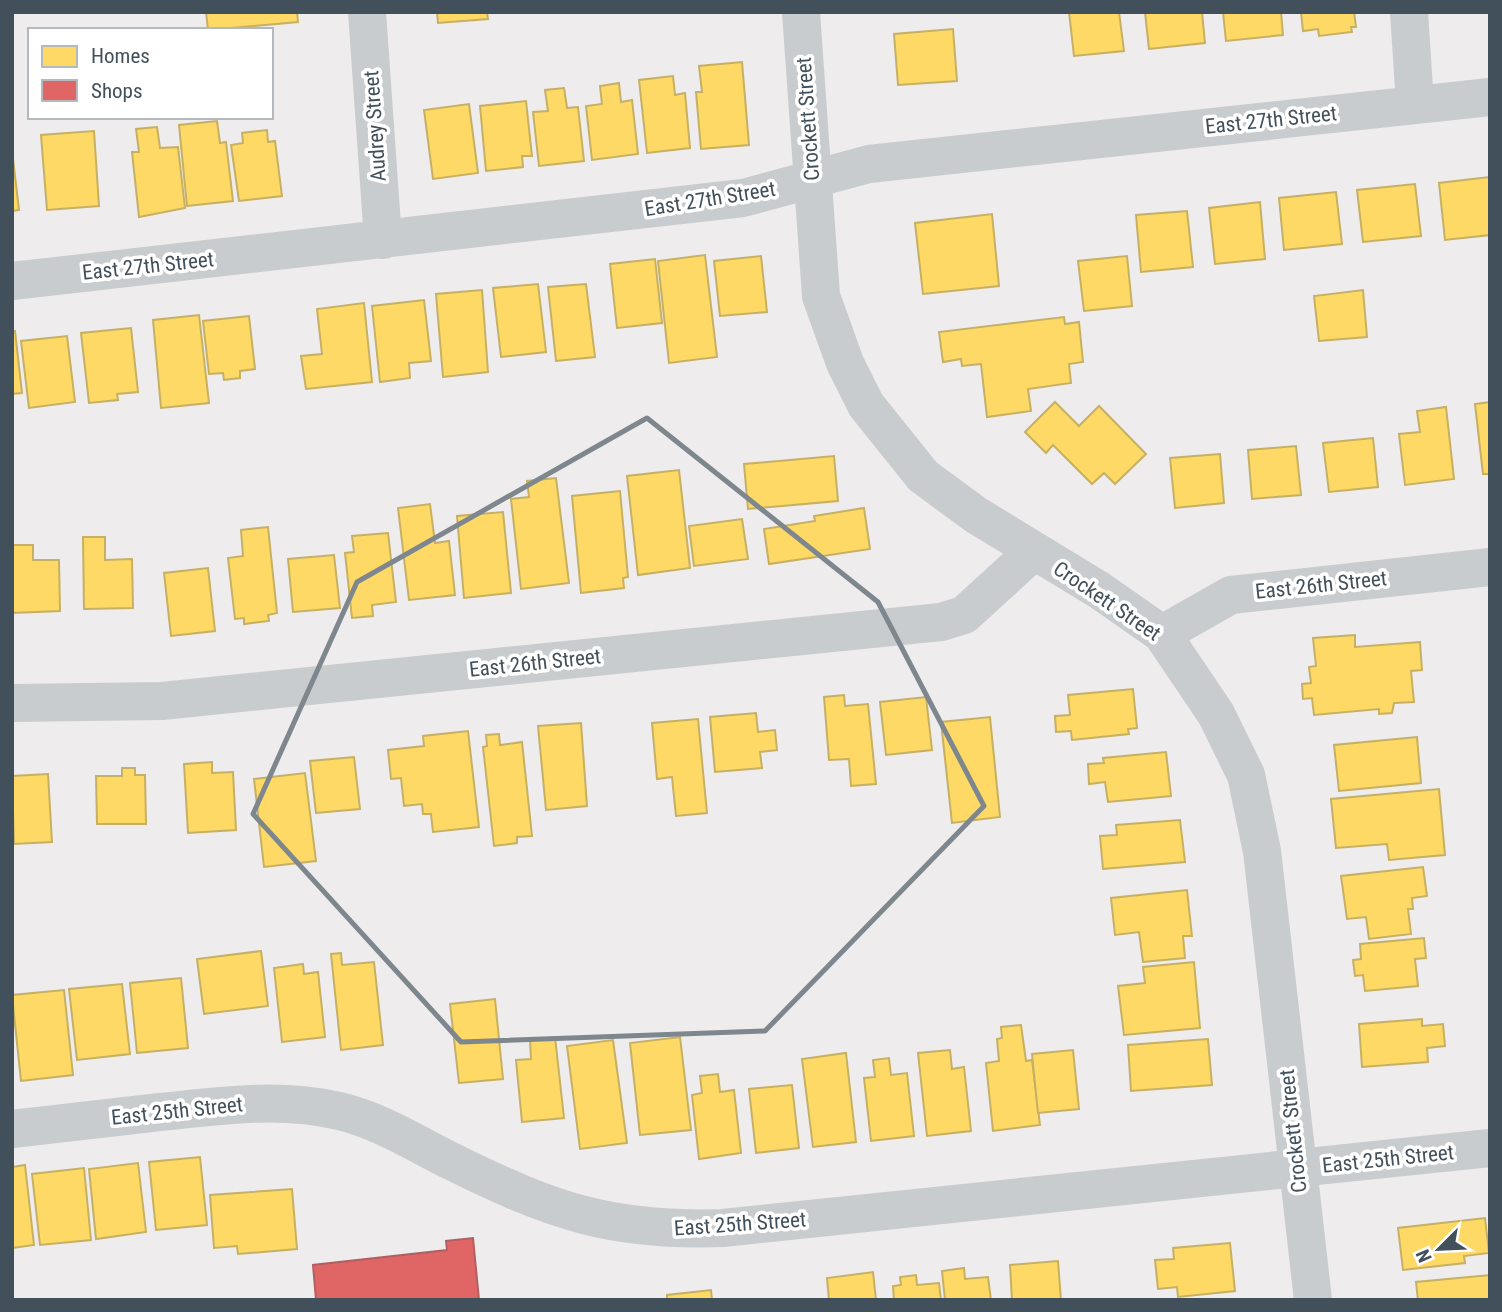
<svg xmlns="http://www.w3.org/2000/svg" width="1502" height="1312" font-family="'Roboto Condensed',sans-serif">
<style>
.homes{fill:#ffd966;stroke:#c6b063;stroke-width:2}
.shops{fill:#e06666;stroke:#b15f63;stroke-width:2}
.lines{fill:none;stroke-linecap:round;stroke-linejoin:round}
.minor{stroke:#c8ccce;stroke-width:38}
.marked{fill:none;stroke:#7e878e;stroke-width:5;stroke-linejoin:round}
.labels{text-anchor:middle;stroke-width:7;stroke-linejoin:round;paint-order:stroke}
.street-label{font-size:21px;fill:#42505b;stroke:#fff}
</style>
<rect width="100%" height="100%" fill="#eeecec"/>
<g class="homes">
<path d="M206,12H297L298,22L208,30Z"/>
<path d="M437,12H487L488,19L438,23Z"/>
<path d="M1069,12H1119L1124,51L1074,56Z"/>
<path d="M1145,12H1202L1205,43L1149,49Z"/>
<path d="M1223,12H1281L1283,35L1226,41Z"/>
<path d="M1301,12H1354L1356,27H1351L1352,32L1319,36L1318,29L1303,31Z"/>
<path d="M953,29L957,81L898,85L894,34Z"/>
<path d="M742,62L749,145L701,149L696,92H702L699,66Z"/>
<path d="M673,76L675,95L685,93L690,148L647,153L639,80Z"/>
<path d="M619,83L621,102L632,100L638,154L592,160L586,106L602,104L600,86Z"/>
<path d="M564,88L567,108L578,107L584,161L539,166L533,112L548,111L545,90Z"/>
<path d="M526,101L532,156H522L523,167L486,171L480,106Z"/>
<path d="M469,104L478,173L433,179L424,110Z"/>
<path d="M217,121L220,143L226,142L233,201L187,206L179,125Z"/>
<path d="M157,127L160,148L178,147L185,208L139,217L132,152H139L136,129Z"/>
<path d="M267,130L268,142L275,141L282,196L239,201L231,145L243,143L242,133Z"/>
<path d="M94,131L99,206L47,210L41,135Z"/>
<path d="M12,150L19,210L12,211Z"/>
<path d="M1489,177L1490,235L1445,240L1439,183Z"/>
<path d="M1415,184L1421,236L1363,242L1357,190Z"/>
<path d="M1336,192L1342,244L1284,250L1279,198Z"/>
<path d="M1260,202L1265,259L1215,264L1209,208Z"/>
<path d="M1187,211L1193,267L1141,272L1136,215Z"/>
<path d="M992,214L999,286L923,294L915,223Z"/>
<path d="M705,255L717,357L669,363L658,261Z"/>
<path d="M761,256L767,312L720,316L714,261Z"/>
<path d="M1127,256L1132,306L1084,311L1078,261Z"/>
<path d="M655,259L662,323L617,328L610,264Z"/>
<path d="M538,284L546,352L501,357L493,288Z"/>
<path d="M586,284L595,357L556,361L548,287Z"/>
<path d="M482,290L488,372L443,377L436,294Z"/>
<path d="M1363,290L1367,337L1319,341L1314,296Z"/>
<path d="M424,300L431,361L409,363L410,378L380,382L372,306Z"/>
<path d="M364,303L372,382L306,389L301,356L322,354L317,309Z"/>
<path d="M199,315L209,403L161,408L153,320Z"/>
<path d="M249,316L255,369L240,371V378L224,380L223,373L209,374L203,321Z"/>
<path d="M1064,317L1065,324L1079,322L1083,362L1069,364L1071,383L1028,389L1031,411L987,417L981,364L962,366L961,359L943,362L939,332Z"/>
<path d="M131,328L138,392L117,394L118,400L89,403L81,333Z"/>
<path d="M15,331L22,393L12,394V332Z"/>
<path d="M67,336L75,402L29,408L21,341Z"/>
<path d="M1055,402L1079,426L1099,406L1146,454L1115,484L1104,473L1092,484L1053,445L1046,453L1025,432Z"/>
<path d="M1490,402V474H1483L1475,404Z"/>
<path d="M1446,407L1454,479L1405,485L1399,434L1420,432L1417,411Z"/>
<path d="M1373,438L1378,487L1329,492L1323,443Z"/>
<path d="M1296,446L1301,495L1252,499L1248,450Z"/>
<path d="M1220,454L1224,503L1175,508L1170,458Z"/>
<path d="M834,456L838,501L748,509L744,464Z"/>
<path d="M679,470L690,568L638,575L627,476Z"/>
<path d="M556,478L569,583L521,589L511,499L529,497L527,481Z"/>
<path d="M620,491L628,577L623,578L624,588L581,593L572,496Z"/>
<path d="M430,504L435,543L449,541L455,595L409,600L398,508Z"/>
<path d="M864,508L870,549L769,564L764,529L815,521L814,516Z"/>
<path d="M503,512L511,593L464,598L457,516Z"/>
<path d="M742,519L748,559L694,566L689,526Z"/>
<path d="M268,527L277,613L268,615L269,621L244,624V618L235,619L228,558L243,556L241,530Z"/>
<path d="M388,533L396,602L372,605L373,616L352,618L345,553L354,552L352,536Z"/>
<path d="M83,537H105V560L132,559L133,608L84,609Z"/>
<path d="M12,545H33V560H59L60,611L12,613Z"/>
<path d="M334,555L340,608L293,612L288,559Z"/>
<path d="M208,568L215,631L171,636L164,573Z"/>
<path d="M1355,635V647L1420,642L1422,670L1411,671L1414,702L1394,703L1392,713L1379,714V709L1314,715L1312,698L1303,699L1302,684L1311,683L1309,667L1316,666L1313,638Z"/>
<path d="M1133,689L1137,728L1128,729L1129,734L1072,740L1071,731L1056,732L1055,716L1070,715L1068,695Z"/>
<path d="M844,695L845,706L868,704L876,784L851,786L849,759L829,760L824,697Z"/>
<path d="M926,697L932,750L886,755L880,702Z"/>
<path d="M756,713L758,732L775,730L777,750L760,752L762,768L715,772L710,717Z"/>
<path d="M990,717L1000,817L952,823L941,722Z"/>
<path d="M698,719L707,813L676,816L672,777L657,779L652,723Z"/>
<path d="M581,723L587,806L546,810L538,726Z"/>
<path d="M468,731L479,827L433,832L431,814H423L422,804L404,806L401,778L391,779L388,750L424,746L423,736Z"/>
<path d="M499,734L500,745L522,742L532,836L517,837V843L494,846L483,747L487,746L486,735Z"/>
<path d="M1417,737L1421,783L1339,791L1334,745Z"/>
<path d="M1166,752L1171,796L1108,802L1105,782L1089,784L1088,764L1104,763L1103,758Z"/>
<path d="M354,757L360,809L316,813L310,761Z"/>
<path d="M212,762V773L233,772L236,830L188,833L184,764Z"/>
<path d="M122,768H135V775H145L146,824H97L96,776H122Z"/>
<path d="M305,773L316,861L264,867L254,779Z"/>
<path d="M48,774L52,842L14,844L12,776Z"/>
<path d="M1439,789L1445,855L1389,860L1387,844L1336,848L1331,799Z"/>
<path d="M1180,820L1185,862L1103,869L1100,836L1117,835L1116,825Z"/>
<path d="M1423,867L1427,896L1412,898L1413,909H1408L1411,934L1369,939L1366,917L1347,919L1341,876Z"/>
<path d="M1187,890L1192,936H1183L1185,958L1143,962L1139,932L1115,935L1111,898Z"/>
<path d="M1424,938L1426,958L1415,959L1418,986L1365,991L1363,975L1355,976L1353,960L1361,959L1360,944Z"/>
<path d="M261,951L268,1006L204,1014L197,959Z"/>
<path d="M341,953L342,965L374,962L383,1045L341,1050L331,954Z"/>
<path d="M1194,962L1200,1028L1124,1035L1118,986L1145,983L1143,967Z"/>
<path d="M303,964L304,974L318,972L325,1037L282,1042L274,968Z"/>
<path d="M181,978L188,1048L137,1053L130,983Z"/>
<path d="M122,984L130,1054L77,1060L69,989Z"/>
<path d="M64,990L73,1075L21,1081L12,995Z"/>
<path d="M495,999L503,1079L459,1083L450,1004Z"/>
<path d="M1422,1019V1026L1443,1024L1445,1046L1427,1048L1428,1062L1362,1067L1359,1024Z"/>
<path d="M1021,1025L1026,1061L1032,1060L1040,1125L993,1131L986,1063L999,1061L997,1039L1002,1038L1001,1027Z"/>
<path d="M555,1037L564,1118L522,1122L516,1060L531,1059L530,1040Z"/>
<path d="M680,1037L691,1130L640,1135L630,1043Z"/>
<path d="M1208,1039L1212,1085L1131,1091L1128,1045Z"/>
<path d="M613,1040L627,1143L580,1149L567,1046Z"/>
<path d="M950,1050L952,1069L964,1067L971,1131L927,1136L918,1053Z"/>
<path d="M1073,1050L1079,1109L1038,1113L1032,1054Z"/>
<path d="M846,1053L856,1142L813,1147L802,1059Z"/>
<path d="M889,1058L891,1075L907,1073L914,1136L871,1141L864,1078L875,1077L873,1060Z"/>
<path d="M718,1074L720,1092L734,1090L741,1153L699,1159L692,1095L702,1093L700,1076Z"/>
<path d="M792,1085L799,1148L756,1153L749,1089Z"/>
<path d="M200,1157L207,1225L156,1230L149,1162Z"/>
<path d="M138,1163L146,1232L96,1239L89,1169Z"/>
<path d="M25,1165L34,1245L12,1248V1167Z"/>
<path d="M84,1168L91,1240L40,1245L32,1174Z"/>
<path d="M292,1189L297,1249L238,1254L237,1246L214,1248L210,1195Z"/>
<path d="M1485,1218L1489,1253L1464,1256L1465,1263L1403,1270L1398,1228Z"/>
<path d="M1230,1243L1235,1291L1178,1297L1177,1287L1158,1289L1155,1260L1174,1259L1173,1248Z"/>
<path d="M1058,1261L1061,1300H1012L1010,1265Z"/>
<path d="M964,1268L965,1279L988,1277L991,1300H945L942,1271Z"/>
<path d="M873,1272L876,1300H829L827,1278Z"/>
<path d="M916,1275L917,1285L939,1283L941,1300H894L893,1286L901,1285L900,1277Z"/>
<path d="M1490,1275V1300H1418L1416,1282Z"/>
<path d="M711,1290L712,1300H667V1295Z"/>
</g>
<path class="shops" d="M473,1238L479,1300H316L313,1265L447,1250L446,1241Z"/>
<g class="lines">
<g class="minor">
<path d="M367,12L383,240"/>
<path d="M801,12L821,296L845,363L866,405L923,476L976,515L1099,590L1162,634L1216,714L1246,775L1262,851L1313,1300"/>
<path d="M1409,12L1415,104"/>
<path d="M12,281L743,198L869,164L1490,97"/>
<path d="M1162,634L1231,595L1490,567"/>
<path d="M12,703L162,701L941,622L964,615L1033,552"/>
<path d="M12,1129C61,1123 111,1118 160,1112C220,1106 279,1097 339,1111C379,1120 418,1145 455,1163C552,1211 613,1232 723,1228L1490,1148"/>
</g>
</g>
<path class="marked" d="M647,418L878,602L984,806L765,1031L461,1042L253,814L357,582Z"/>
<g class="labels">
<g class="street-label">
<text transform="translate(808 119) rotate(-94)" y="7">Crockett Street</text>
<text transform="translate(1271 120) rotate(-6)" y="7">East 27th Street</text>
<text transform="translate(375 126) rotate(-94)" y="7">Audrey Street</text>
<text transform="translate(710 199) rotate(-9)" y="7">East 27th Street</text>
<text transform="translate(148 266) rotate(-6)" y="7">East 27th Street</text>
<text transform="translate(1321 585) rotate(-6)" y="7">East 26th Street</text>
<text transform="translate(1107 601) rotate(34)" y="7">Crockett Street</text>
<text transform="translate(535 663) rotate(-6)" y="7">East 26th Street</text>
<text transform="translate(177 1111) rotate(-6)" y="7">East 25th Street</text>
<text transform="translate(1293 1131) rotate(-96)" y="7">Crockett Street</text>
<text transform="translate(1388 1159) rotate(-6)" y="7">East 25th Street</text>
<text transform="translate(740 1224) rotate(-4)" y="7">East 25th Street</text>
</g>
</g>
<rect width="1502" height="1312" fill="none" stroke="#42505b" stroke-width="28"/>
<rect x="28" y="28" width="245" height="91" fill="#ffffff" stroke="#b3b9bd" stroke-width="2"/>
<rect x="42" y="46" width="35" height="21" fill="#ffd966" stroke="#b3b9bd" stroke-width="2"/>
<text x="91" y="63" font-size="21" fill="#42505b">Homes</text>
<rect x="42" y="80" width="35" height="21" fill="#e06666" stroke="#b3b9bd" stroke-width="2"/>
<text x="91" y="98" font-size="21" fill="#42505b">Shops</text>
<g transform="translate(1439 1249) rotate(246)" stroke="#ffffff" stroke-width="5" paint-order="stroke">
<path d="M0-5L12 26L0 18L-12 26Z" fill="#42505b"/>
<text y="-10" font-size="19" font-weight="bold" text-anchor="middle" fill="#42505b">N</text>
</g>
</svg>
